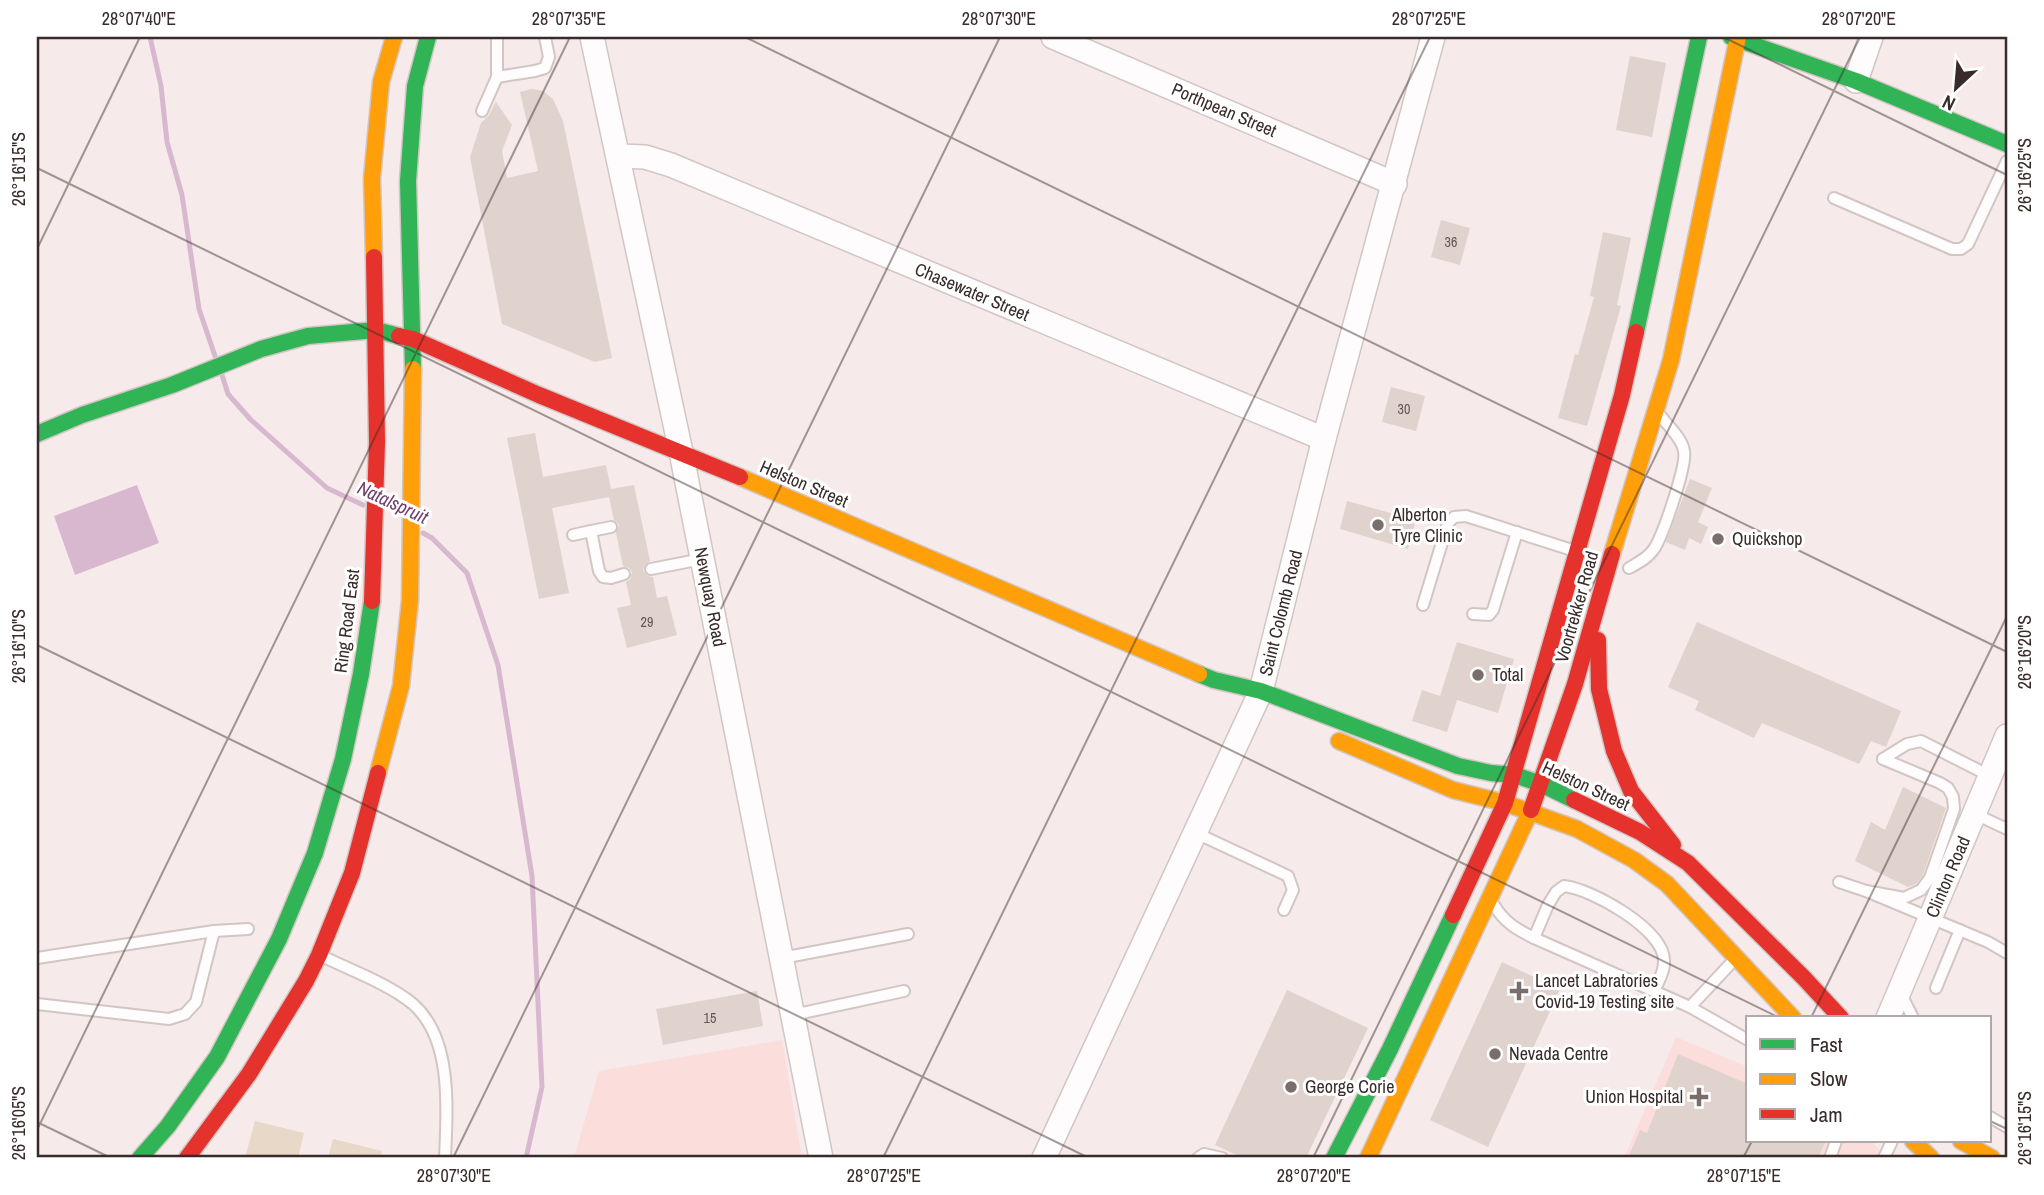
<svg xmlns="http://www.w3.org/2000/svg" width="2044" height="1195" font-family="'Archivo Narrow',sans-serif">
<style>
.built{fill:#fbdedb}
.green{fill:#e8d8c8}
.water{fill:#d7b8cf}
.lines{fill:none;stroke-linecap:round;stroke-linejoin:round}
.stream{stroke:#d7b8cf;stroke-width:5}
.building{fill:#e0d2cd}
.lane-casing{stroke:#d2c6c4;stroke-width:14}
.street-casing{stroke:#d2c6c4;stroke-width:26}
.fast-casing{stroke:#d2c6c4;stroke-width:19}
.slow-casing{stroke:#d2c6c4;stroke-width:19}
.jam-casing{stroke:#d2c6c4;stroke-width:19}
.lane{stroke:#fefcfc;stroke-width:10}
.street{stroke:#fefcfc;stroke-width:23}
.fast{stroke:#30b455;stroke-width:16}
.slow{stroke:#ff9f0a;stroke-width:16}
.jam{stroke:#e5322d;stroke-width:16}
.ticks{fill:none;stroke:#382b29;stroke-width:2;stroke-opacity:0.45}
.poi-dot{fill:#7a6e6d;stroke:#fff;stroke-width:2.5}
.labels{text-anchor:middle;stroke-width:6;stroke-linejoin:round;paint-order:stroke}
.number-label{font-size:14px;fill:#635653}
.street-label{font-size:18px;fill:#382b29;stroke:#fff}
.poi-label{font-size:18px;fill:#382b29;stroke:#fff;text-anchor:start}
.water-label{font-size:19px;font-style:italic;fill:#713f6c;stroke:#fff}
.neatline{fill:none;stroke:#382b29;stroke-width:2.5}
.ticks-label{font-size:18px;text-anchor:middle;fill:#382b29}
</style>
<rect width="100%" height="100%" fill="#f6eaea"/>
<g class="built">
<path d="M1676,1037L1748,1067V1141H1871L1888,1158H1624Z"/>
<path d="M782,1040L802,1158H574L599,1071Z"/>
</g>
<g class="green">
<path d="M255,1121L304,1133L298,1158H245Z"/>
<path d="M333,1139L382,1151L380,1158H328Z"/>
</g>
<path class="water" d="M137,485L159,543L75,575L54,516Z"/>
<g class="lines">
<g class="stream">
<path d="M150,37L161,86L167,142L182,195L199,309L215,356"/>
<path d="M222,375L228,394L251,420L327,488L363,505"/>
<path d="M423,533L432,538L467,573L498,665L532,876L542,1087L526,1158"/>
</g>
</g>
<g class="building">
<path d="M1630,56L1666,63L1652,137L1616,130Z"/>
<path d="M532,89L543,91L553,99L563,121L612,358L595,362L502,324L470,157L481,123L489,115L496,102L512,125L502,151L507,178L538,171L520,92Z"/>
<path d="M1441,220L1470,228L1460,265L1431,257Z"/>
<path d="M1603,232L1631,238L1617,305L1621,306L1587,426L1558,418L1575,354L1578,355L1594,297L1590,296Z"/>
<path d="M1391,387L1425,396L1416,431L1382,422Z"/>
<path d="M535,433L543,477L606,465L611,489L634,485L650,561L644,566L643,571L648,576L653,577L657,598L667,596L677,635L627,648L617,608L631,605L626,582L630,579L632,572L629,568L623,566L616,533L619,525L614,520L609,497L552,508L569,593L539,599L507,438Z"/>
<path d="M1690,479L1712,488L1698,522L1708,527L1701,544L1689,538L1685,550L1666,542Z"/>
<path d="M1347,501L1416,520L1408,549L1340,529Z"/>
<path d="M1697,622L1901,711L1886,747L1871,741L1859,764L1762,723L1754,738L1695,710L1699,701L1668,687Z"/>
<path d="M1457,642L1514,659L1498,713L1457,700L1447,732L1412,721L1422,690L1440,696Z"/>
<path d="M1903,787L1946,808L1923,875L1916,884L1908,887L1855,861L1871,822L1885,830Z"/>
<path d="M1502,962L1560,989L1488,1147L1430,1120Z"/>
<path d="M1287,990L1368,1028L1306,1158H1243L1215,1145Z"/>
<path d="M757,991L763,1026L663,1045L656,1009Z"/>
<path d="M1678,1054L1748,1084V1141H1826L1818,1158H1628L1640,1130L1647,1133Z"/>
</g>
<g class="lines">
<defs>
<g id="lane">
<path d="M497,77L535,71L545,68L549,57L545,37"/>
<path d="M482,111L497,77V37"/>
<path d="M1834,198L1952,249H1961L1968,244L2007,161"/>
<path d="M611,527L591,531L599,571L603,577L611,578L624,574"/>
<path d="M573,535L591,531"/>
<path d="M1629,568C1638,563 1648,558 1654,549C1663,535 1687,466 1684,451C1682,438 1667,425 1660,415"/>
<path d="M651,569L702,559"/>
<path d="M1423,605L1448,523L1454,517L1466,516L1575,551"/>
<path d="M1473,614L1489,615L1493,610L1517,532"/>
<path d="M1883,759L1907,744L1921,741L1990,776"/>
<path d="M1975,814L2007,829"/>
<path d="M1196,833L1288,876L1293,890L1284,910"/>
<path d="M1839,882L1866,891L1988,942L2007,953"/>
<path d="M1866,891L1904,898L1921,890L1930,878L1954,809L1953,797L1948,788L1940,783L1883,759"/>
<path d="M1494,905C1504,922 1516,929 1534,938L1690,1007"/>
<path d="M1534,938L1548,905L1556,892L1564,886C1592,889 1663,929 1664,960C1665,971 1658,982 1654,991"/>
<path d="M322,956C350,970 389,984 413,1004C453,1039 447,1110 445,1158"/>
<path d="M37,958L214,931L248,929"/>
<path d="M782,958L908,934"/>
<path d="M1734,960L1690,1007L1748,1040"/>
<path d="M1936,988L1960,930"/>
<path d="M1900,992L1913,1018"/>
<path d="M37,1004L169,1019L185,1014L196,1002L214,931"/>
<path d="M793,1015L904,991"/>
<path d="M1990,1117L2007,1127"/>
<path d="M1198,1158L1204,1154L1222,1158"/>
<path d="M1830,1158L1836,1141"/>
<path d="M1884,1158L1892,1141"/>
</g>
<g id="street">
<path d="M592,37L681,452L821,1158"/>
<path d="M1053,37L1395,184"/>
<path d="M1856,81L1871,37"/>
<path d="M618,156L645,157L671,165L1324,439"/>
<path d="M1888,1018L2007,736"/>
<path d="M1044,1158L1261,691L1324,439L1433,37"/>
</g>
<g id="fast">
<path d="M1731,37L1856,81L2007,144"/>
<path d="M1636,332L1699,37"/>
<path d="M413,369L408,181L415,86L428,37"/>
<path d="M37,434L82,415L172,385L261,349L308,336L376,330L399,336"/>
<path d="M1199,674L1214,680L1261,691L1458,766L1491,773L1515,775L1541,784L1574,800"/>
<path d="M140,1158L168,1126L217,1057L279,939L315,853L343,759L361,674L372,601"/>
<path d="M1334,1158L1390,1049L1453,915"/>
</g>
<g id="slow">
<path d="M374,257L372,178L381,82L394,37"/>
<path d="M740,477L1199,674"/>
<path d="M1612,554L1671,360L1738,37"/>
<path d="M1339,741L1453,790L1505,803L1577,829L1634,860L1667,884L1793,1018"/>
<path d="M378,773L401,686L410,600L413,369"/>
<path d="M1913,1141L1931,1158"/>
<path d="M1961,1141L1992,1158"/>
<path d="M1368,1158L1531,810"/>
</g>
<g id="jam">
<path d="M399,336L413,339L539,395L740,477"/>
<path d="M372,601L377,442L374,257"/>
<path d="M1598,640L1599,689L1614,751L1631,791L1673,845"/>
<path d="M1574,800L1640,832L1688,863L1804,978L1841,1018"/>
<path d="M1531,810L1575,684L1612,554"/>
<path d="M1453,915L1505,803L1622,395L1636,332"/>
<path d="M187,1158L249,1074L306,981L319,955L352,873L378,773"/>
</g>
</defs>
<use href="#lane" class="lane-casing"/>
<use href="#street" class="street-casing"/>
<use href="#fast" class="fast-casing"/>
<use href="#slow" class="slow-casing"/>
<use href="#jam" class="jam-casing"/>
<use href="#lane" class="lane"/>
<use href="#street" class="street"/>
<use href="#fast" class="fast"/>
<use href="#slow" class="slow"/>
<use href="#jam" class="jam"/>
</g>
<path class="ticks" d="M745,37L2007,652M1723,37L2007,175M37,168L1780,1018M37,249L140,37M37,645L1089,1158M1811,1018L2007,616M1990,1121L2007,1129M37,1122L111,1158M37,1130L570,37M453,1158L1000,37M883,1158L1430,37M1313,1158L1860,37M1743,1158L1752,1141"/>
<g class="poi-dot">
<circle cx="1378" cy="525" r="7"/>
<circle cx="1718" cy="539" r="7"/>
<circle cx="1478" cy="675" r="7"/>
<path d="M1515.5 980.5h7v7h7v7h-7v7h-7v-7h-7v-7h7z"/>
<circle cx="1495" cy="1054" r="7"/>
<circle cx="1291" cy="1087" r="7"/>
<path d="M1695.5 1086.5h7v7h7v7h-7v7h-7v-7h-7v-7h7z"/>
</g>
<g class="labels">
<g class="number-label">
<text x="1451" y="247">36</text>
<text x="1404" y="414">30</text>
<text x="647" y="627">29</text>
<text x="710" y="1023">15</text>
</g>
<g class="street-label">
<text transform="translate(1224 110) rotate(23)" y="6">Porthpean Street</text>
<text transform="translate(972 292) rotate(23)" y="6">Chasewater Street</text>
<text transform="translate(804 484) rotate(23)" y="6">Helston Street</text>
<text transform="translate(710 597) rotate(79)" y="6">Newquay Road</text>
<text transform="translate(1577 607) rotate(-74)" y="6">Voortrekker Road</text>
<text transform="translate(1281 613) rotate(-76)" y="6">Saint Colomb Road</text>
<text transform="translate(347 621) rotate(-83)" y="6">Ring Road East</text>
<text transform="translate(1586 786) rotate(25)" y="6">Helston Street</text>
<text transform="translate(1948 877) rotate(-67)" y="6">Clinton Road</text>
</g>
<g class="poi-label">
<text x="1392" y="521">Alberton<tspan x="1392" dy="21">Tyre Clinic</tspan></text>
<text x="1732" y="545">Quickshop</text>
<text x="1492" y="681">Total</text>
<text x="1535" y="987">Lancet Labratories<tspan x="1535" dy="21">Covid-19 Testing site</tspan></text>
<text x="1509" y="1060">Nevada Centre</text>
<text x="1305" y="1093">George Corie</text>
<text x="1683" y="1103" text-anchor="end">Union Hospital</text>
</g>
<g class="water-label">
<text transform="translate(393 502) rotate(25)" y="7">Natalspruit</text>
</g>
</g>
<rect width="2044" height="1195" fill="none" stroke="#ffffff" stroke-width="77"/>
<rect x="1746" y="1016" width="245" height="126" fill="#ffffff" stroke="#afaaa9" stroke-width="2"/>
<rect x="1760" y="1039" width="35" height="10" fill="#30b455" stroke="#afaaa9" stroke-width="2"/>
<text x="1810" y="1052" font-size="21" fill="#382b29">Fast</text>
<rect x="1760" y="1074" width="35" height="10" fill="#ff9f0a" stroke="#afaaa9" stroke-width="2"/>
<text x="1810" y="1086" font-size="21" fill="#382b29">Slow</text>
<rect x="1760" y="1109" width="35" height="10" fill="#e5322d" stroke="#afaaa9" stroke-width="2"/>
<text x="1810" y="1122" font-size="21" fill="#382b29">Jam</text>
<g transform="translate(1956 88) rotate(206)" stroke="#ffffff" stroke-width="5" paint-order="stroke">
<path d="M0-5L12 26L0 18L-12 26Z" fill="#382b29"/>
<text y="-10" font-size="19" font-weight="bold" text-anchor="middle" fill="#382b29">N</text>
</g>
<rect x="38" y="38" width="1968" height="1118" class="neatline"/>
<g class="ticks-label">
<text x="139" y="25">28°07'40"E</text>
<text x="569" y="25">28°07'35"E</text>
<text x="999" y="25">28°07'30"E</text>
<text x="1429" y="25">28°07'25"E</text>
<text x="1859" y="25">28°07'20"E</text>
<text transform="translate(19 169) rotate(-90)" y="6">26°16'15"S</text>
<text transform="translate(2025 175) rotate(-90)" y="6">26°16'25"S</text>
<text transform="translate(19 646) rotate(-90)" y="6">26°16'10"S</text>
<text transform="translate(2025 652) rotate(-90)" y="6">26°16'20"S</text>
<text transform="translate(19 1123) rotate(-90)" y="6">26°16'05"S</text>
<text transform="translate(2025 1128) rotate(-90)" y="6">26°16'15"S</text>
<text x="454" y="1182">28°07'30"E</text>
<text x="884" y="1182">28°07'25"E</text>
<text x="1314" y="1182">28°07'20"E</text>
<text x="1744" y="1182">28°07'15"E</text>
</g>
</svg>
